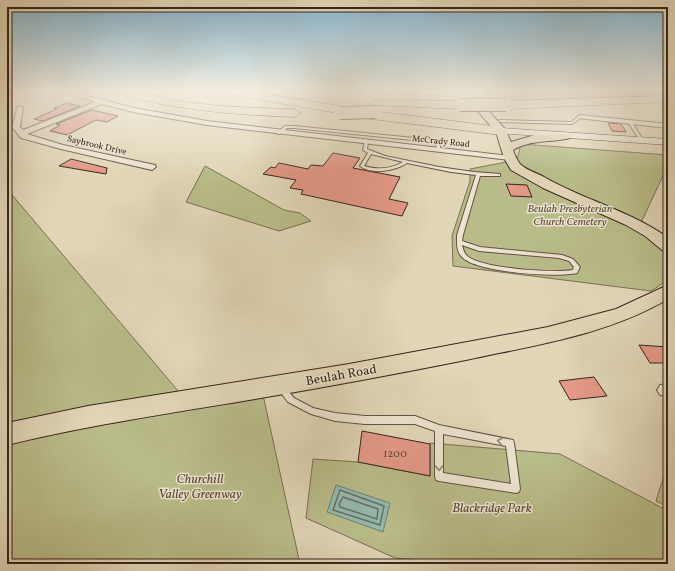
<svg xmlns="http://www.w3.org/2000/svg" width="675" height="571" font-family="Vollkorn,serif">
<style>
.green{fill:#b9bc8a;stroke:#787054}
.water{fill:#94b9ae;stroke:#6f7e74}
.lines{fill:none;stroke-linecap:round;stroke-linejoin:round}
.shore{stroke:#666f66;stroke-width:1.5}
.building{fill:#e49988;stroke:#38251d}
.service-casing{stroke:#625144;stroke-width:2}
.minor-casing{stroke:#625144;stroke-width:2}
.tertiary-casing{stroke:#625144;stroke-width:1}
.secondary-casing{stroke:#38251d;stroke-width:1}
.primary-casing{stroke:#38251d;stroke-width:2}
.motorway-casing{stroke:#38251d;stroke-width:1}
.service{fill:#ece4d0;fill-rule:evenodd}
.minor{fill:#ece4d0;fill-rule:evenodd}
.tertiary{fill:#ece4d0;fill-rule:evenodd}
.secondary{fill:#ece4d0;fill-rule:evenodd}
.primary{fill:#e1d6b7;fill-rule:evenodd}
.motorway{fill:#e1d6b7;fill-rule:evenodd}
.motorway-bridge-casing{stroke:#38251d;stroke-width:14;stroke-linecap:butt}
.motorway-bridge{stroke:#e1d6b7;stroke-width:12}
.oneway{stroke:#928476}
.labels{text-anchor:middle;stroke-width:3;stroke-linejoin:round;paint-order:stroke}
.far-street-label{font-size:9px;fill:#38251d;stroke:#ece4d0}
.park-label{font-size:11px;font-style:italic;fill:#584b38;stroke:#ece4d0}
.near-number-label{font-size:11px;fill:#634238}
.near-street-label{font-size:13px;fill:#38251d;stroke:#ece4d0}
.near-park-label{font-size:13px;font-style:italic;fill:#584b38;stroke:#ece4d0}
</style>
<rect width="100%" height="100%" fill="#e1d6b7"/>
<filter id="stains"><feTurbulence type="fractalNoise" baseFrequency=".005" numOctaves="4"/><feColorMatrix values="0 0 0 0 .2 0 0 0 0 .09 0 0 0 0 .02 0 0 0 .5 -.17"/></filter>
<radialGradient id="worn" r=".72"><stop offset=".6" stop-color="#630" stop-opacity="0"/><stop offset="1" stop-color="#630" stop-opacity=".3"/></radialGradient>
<g class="green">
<path d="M482,91H668V93L599,98L571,95L593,99L492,102Z"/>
<path d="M521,144L668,155V165L638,229L663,247L668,255V280L651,291L453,266L452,236L470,181V169L517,160Z"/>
<path d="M205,166L284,210L300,213L311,221L279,231L186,202Z"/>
<path d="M7,189L179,392L7,424Z"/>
<path d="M263,395L300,564H7V444L47,433Z"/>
<path d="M430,443L560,454L668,511V564H434L439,561L395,558L306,518L313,459L358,462L430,476Z"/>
<path d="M668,470V507L656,501L665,472Z"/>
</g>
<path class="water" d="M336,485L390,503L383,532L327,512Z"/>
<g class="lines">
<g class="shore">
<path d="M340,490L384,506L380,525L333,510Z"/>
<path d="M343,497L378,509L377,519L340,507L339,504Z"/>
</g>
</g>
<g class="building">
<path d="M67,103L80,106L43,121L34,119L57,109L54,108Z"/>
<path d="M92,110L118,116L107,122L96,120L67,135L50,131L60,125L56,124Z"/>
<path d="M608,123L621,124L626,132L612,131Z"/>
<path d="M333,153L360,158L353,168L400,177L389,199L408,203L402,216L301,194L303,190L290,188L296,180L263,174L271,167L275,168L279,163L308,169L311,165L323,166Z"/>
<path d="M71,159L107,168L106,174L59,166Z"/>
<path d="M506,184L527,185L532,197L511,196Z"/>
<path d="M639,345L668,347V363H650Z"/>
<path d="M594,377L607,396L570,400L559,381Z"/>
<path d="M362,431L430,444V476L358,462Z"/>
</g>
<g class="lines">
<defs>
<g id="service">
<path d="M470,91H473L475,93L472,94Z"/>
<path d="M579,116L582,117L572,124L500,122L498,121L500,120L571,122Z"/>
<path d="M629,121H631L644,141L643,142H641L628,122Z"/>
<path d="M285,126H294L434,140L440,143V150L437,151L436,144L433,142L294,128H287L280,134H278V132Z"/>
<path d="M365,141L368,142L367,149L385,156L439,167L474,172L500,174V176H480L463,235L462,241L480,247L562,255L573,259L580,267L577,273C556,278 478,272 463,258C456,252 457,243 457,235L476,175L451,172L407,163C395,171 372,175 360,166L368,153L363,150ZM371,154L403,162C391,169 377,170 364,166ZM462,245L479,251L559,258L569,261L574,267L573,270C552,273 483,269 467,256C464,253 463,249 462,245Z"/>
<path d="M281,385L284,386L294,398L313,408L335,413L365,416H415L439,425L513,440L514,443L520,489L519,492L516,493L439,481L436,480L435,477V431L415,424H365L335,421L311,414L288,402L277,388L278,386ZM443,434L506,446L511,484L443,473Z"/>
</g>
<g id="minor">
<path d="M60,91H69L134,108L207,121L510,156L514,158L510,160L207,125L133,112L102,104L27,134L63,145L155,165L156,167L152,170L61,149L21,138L12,127L18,106L23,107L20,127L23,130L95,102Z"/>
<path d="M580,115L668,124V128L578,118V116Z"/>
<path d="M668,384V396L660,395L657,390L660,385Z"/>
</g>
<path id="tertiary" d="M378,91L457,92L478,100L474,102L456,96L382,93Z"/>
<path id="secondary" d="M501,128L668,139V145L497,133L496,131L497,129Z"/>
<g id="primary">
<path d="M460,91H470L505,129L511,142L535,135L570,134L572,136L570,138C550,143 532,139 513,150C515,155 517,160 520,164C526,170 537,173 544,177C584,200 631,211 668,238V251L662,250L645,236L626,225L543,188L511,170L504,158L496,132Z"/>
<path d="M668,285V299C607,335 535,345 466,360C396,374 326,387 255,399C172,413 89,425 7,445V423L88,406L349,364L548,327L616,309Z"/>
</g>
<g id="motorway">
<path d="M113,91C137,89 162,99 185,102C222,107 258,108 295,109L301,113L295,117C234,115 174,110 115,93Z"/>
<path d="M221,91H246L372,111L501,127L508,131L501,135L372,119L227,94Z"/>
<path d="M668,96V102L506,109L500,105L506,101Z"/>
<path d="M376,100L460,101L466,105L460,109L372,105L370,103Z"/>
</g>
</defs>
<use href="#service" class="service-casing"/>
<use href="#minor" class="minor-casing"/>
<use href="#tertiary" class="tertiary-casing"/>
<use href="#secondary" class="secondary-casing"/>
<use href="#primary" class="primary-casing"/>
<use href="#motorway" class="motorway-casing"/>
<use href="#service" class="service"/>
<use href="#minor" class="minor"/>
<use href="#tertiary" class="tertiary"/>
<use href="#secondary" class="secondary"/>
<use href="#primary" class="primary"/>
<use href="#motorway" class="motorway"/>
<defs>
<g id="motorway-bridge">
<path d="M460,105H506"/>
<path d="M340,113L375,112"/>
</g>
</defs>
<use href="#motorway-bridge" class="motorway-bridge-casing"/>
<use href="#motorway-bridge" class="motorway-bridge"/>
</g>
<defs><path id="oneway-chevron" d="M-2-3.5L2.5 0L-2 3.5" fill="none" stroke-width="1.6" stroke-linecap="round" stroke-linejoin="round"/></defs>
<g class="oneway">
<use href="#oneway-chevron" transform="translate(500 441) rotate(-169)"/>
<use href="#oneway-chevron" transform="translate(439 468) rotate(90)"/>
</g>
<linearGradient id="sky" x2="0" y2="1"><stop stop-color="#86b6d1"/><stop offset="0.53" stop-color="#f2eddf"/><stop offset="1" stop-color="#f2eddf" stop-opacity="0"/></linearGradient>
<rect width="675" height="171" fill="url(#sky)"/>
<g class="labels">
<g class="far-street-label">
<text transform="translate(441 141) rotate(6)" y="3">McCrady Road</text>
<text transform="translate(97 145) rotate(13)" y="3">Saybrook Drive</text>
</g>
<g class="park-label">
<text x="570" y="212">Beulah Presbyterian<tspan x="570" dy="13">Church Cemetery</tspan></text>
</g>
<g class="near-number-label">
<text x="395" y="457">1200</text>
</g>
<g class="near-street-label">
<text transform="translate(341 374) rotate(-10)" y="5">Beulah Road</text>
</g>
<g class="near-park-label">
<text x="200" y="483">Churchill<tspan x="200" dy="15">Valley Greenway</tspan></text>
<text x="492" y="512">Blackridge Park</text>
</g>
</g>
<rect width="675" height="571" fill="none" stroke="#e1d6b7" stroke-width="24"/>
<rect x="8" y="8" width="659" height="555" fill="none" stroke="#38251d" stroke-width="2"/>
<rect x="12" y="12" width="651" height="547" fill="none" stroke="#38251d"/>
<rect width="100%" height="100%" filter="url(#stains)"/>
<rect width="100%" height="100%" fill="url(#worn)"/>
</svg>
